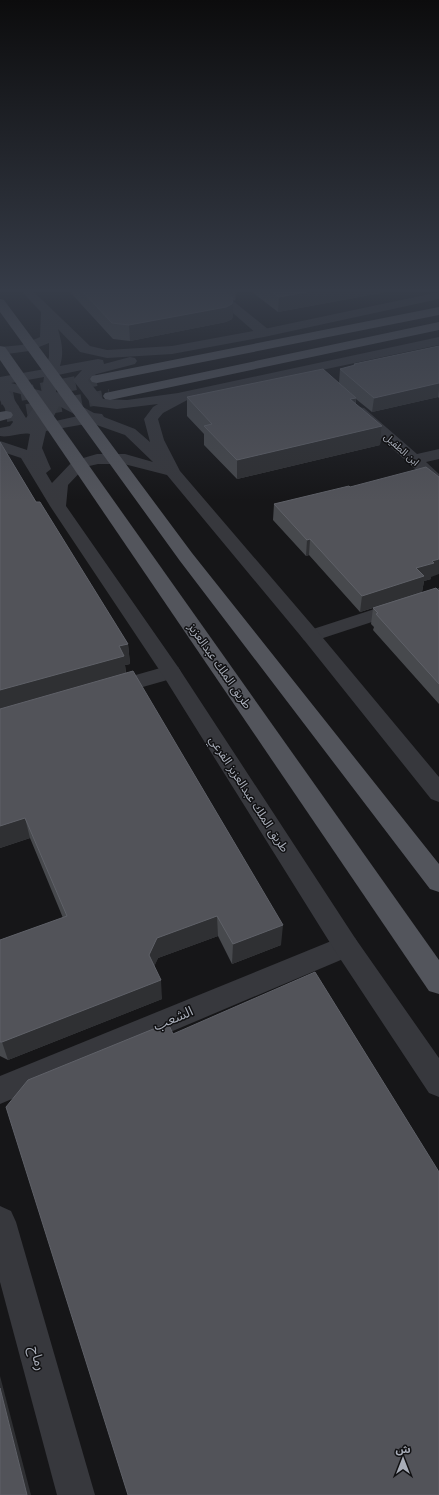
<svg xmlns="http://www.w3.org/2000/svg" width="439" height="1495" font-family="'DM Sans','Noto Sans Arabic',sans-serif">
<style>
.lines{fill:none;stroke-linecap:round;stroke-linejoin:round}
.primary-tunnel{stroke:#333438;stroke-width:14;stroke-dasharray:14 7;stroke-linecap:butt}
.minor{fill:#37383d;fill-rule:evenodd}
.tertiary{fill:#37383d;fill-rule:evenodd}
.primary{fill:#53555c;fill-rule:evenodd}
.wall{fill:#47494d}
.shaded-wall{fill:#2f3033}
.building{fill:#525359;stroke:#5f6168}
.labels{text-anchor:middle;stroke-width:3;stroke-linejoin:round;paint-order:stroke}
.far-street-label{font-size:10px;fill:#a8adb8;stroke:#111113}
.street-label{font-size:12px;fill:#a8adb8;stroke:#111113}
.near-street-label{font-size:14px;fill:#a8adb8;stroke:#111113}
</style>
<rect width="100%" height="100%" fill="#161618"/>
<g class="lines">
<g class="primary-tunnel">
<path d="M0,398L97,379"/>
<path d="M6,415L110,396"/>
</g>
<g class="minor">
<path d="M209,292H222L269,330L270,333L269,336H259Z"/>
<path d="M359,407L364,408L417,454L439,449V459L426,462L439,474V487L433,485L354,414L352,411L354,408Z"/>
<path d="M439,588V600L311,642L304,640L301,636L304,632Z"/>
<path d="M171,665L178,667L181,672L178,677L111,696L104,694L101,689L104,684Z"/>
<path d="M346,935L355,938L359,946L355,954L0,1104V1076Z"/>
<path d="M0,1206L11,1211L16,1222L95,1495H57L0,1282Z"/>
</g>
<path class="tertiary" d="M22,292H34L90,346L107,350L172,346L264,329L439,292V299L264,337L172,354L107,358L80,352L58,329C62,343 64,353 60,366L98,359L103,360L104,364L130,357L135,358L137,361L135,364L93,375L88,380L103,399L127,400L178,393L439,337V345L191,398L163,413L158,419L164,440L180,471L318,632L439,777V802L431,799L304,640L167,475L124,464H98L85,467L68,485L66,506L178,667L355,938L439,1058V1097L429,1093L337,954L164,677L50,506L21,458L0,451V441L27,450L30,434C21,432 9,438 0,436V428L10,426L13,422L0,400V377L45,369L49,357V343L29,351L0,355V347L22,345L40,337L41,312ZM82,370L73,380L93,406L117,409L158,404L153,407L144,419L150,442L135,429L104,417L102,414L94,413L63,396L61,393L56,392L58,375ZM44,377L42,391L11,383ZM9,391L40,399L26,418ZM59,406L78,416L51,422ZM91,423L125,435L153,462L125,454H97L73,461L52,483L46,473L51,469L42,448L46,431Z"/>
<g class="primary">
<path d="M0,299L4,300L192,553L439,864V892L430,889L180,561L0,312Z"/>
<path d="M439,307V315L97,383L92,382L90,379L92,376L97,375Z"/>
<path d="M439,322V330L110,400L105,399L103,396L105,393L110,392Z"/>
<path d="M0,346L5,347L439,960V994L429,991L0,360Z"/>
<path d="M6,411L11,412L13,415L11,418L0,421V412Z"/>
</g>
</g>
<g class="wall">
<path d="M70,292H237L235,301L230,297L233,299V315L232,319L226,322L130,341L113,339Z"/>
<path d="M252,292H386L278,312Z"/>
<path d="M439,346V398L438,397L372,412L356,399V404L382,426L380,445L237,479L204,445V434L187,416V397L339,383L340,369L353,366L354,364Z"/>
<path d="M0,442L36,502L128,644L130,664L125,665L126,673L281,945L232,964L218,936L158,958L154,966L162,999L8,1060L0,1056V940L63,918L30,838L0,848Z"/>
<path d="M350,487L431,577V579L424,581L422,592L439,591V704L373,630L374,627L371,624L373,608L360,612L309,555L306,556L273,520L274,504Z"/>
</g>
<g class="shaded-wall">
<path d="M235,292H237L235,301Z"/>
<path d="M306,292H386L278,312L279,297Z"/>
<path d="M233,299V315L232,319L226,322L130,341L129,325Z"/>
<path d="M439,383V388L438,397L372,412L374,398Z"/>
<path d="M356,398L354,417L350,399Z"/>
<path d="M382,426L380,445L237,479V460Z"/>
<path d="M310,539L309,555L306,556L307,540Z"/>
<path d="M439,559V574L431,577V579L424,581L422,592L360,612L362,596L416,568L432,561Z"/>
<path d="M128,644L130,664L125,665L126,676L0,711V690L119,646Z"/>
<path d="M25,818L30,838L0,848V826Z"/>
<path d="M217,916L218,936L158,958L151,974L149,955L157,938Z"/>
<path d="M283,925L281,945L232,964L233,944Z"/>
<path d="M161,980L162,999L8,1060L2,1042Z"/>
<path d="M0,1376L31,1495H27L0,1388Z"/>
</g>
<g class="building">
<path d="M83,292H224L233,299L232,304L226,307L129,325L112,323Z"/>
<path d="M272,292H306L279,297Z"/>
<path d="M439,346V383L374,398L340,369L355,365L354,364Z"/>
<path d="M323,369L356,398L350,399L382,426L237,460L204,426L212,424L187,397Z"/>
<path d="M0,442L36,502H40L128,644L119,646L124,656L0,690Z"/>
<path d="M426,467L439,477V559L432,561L434,563L416,568L424,576L362,596L310,539L307,540L274,504L349,486L350,487Z"/>
<path d="M436,588L439,591V684L376,614L378,613L373,608Z"/>
<path d="M133,671L283,925L233,944L217,916L157,938L149,955L161,980L2,1042H0V940L67,916L25,818L0,826V709Z"/>
<path d="M315,972L439,1172V1495H128L6,1107L28,1080L168,1023L173,1034Z"/>
<path d="M0,1388L27,1495H0Z"/>
</g>
<linearGradient id="sky" x2="0" y2="1"><stop stop-color="#0c0c0d"/><stop offset="0.58" stop-color="#363c48"/><stop offset="1" stop-color="#363c48" stop-opacity="0"/></linearGradient>
<rect width="439" height="501" fill="url(#sky)"/>
<g class="labels">
<g class="far-street-label">
<text transform="translate(402 449) rotate(42)" y="4">ابن الطفيل</text>
</g>
<g class="street-label">
<text transform="translate(220 666) rotate(55)" y="4">طريق الملك عبدالعزيز</text>
<text transform="translate(249 794) rotate(57)" y="4">طريق الملك عبدالعزيز الفرعي</text>
</g>
<g class="near-street-label">
<text transform="translate(173 1018) rotate(-23)" y="5">الشعب</text>
<text transform="translate(38 1358) rotate(74)" y="5">رماح</text>
</g>
</g>
<g transform="translate(403 1459)" stroke="#111113" stroke-width="3" paint-order="stroke">
<path d="M0-3L7 15L0 10L-7 15Z" fill="#a8adb8"/>
<text y="-6" font-size="11" font-weight="bold" text-anchor="middle" fill="#a8adb8">ش</text>
</g>
</svg>
